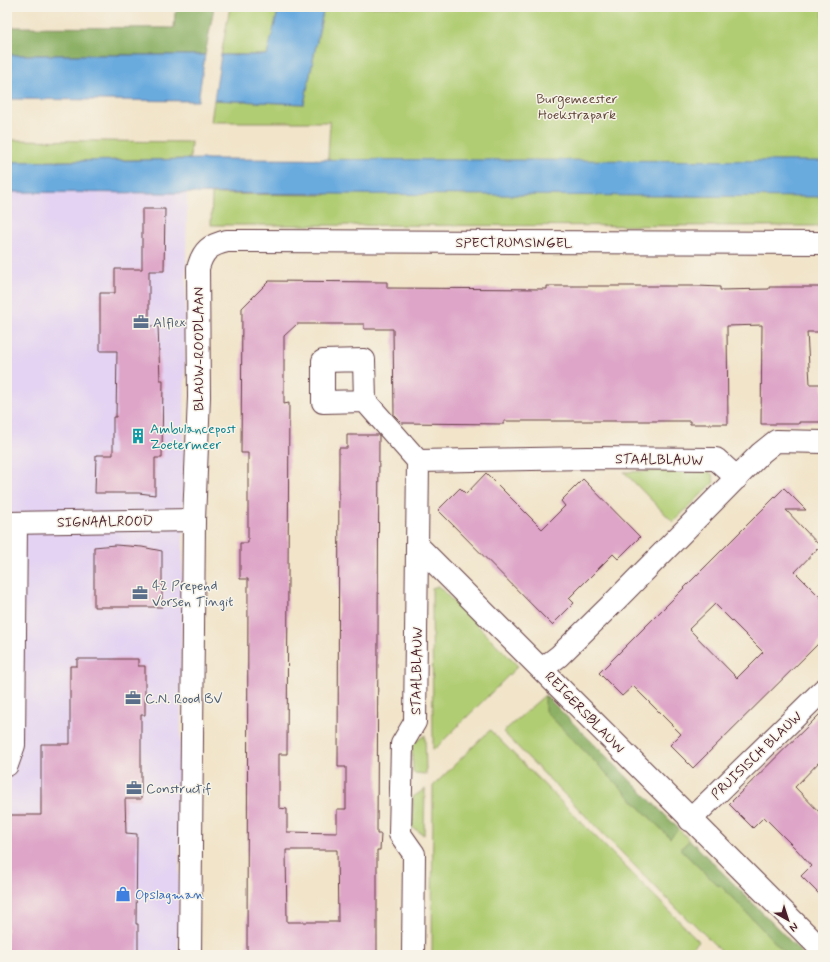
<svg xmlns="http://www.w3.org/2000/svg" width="830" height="962" font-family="Mynerve,sans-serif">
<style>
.built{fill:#e4d3f2}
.green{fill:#b1cd73;stroke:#7e764f}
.forest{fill:#8cb065;stroke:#6b6848}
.water{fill:#6aabde;stroke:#5a6584}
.building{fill:#dea5c8;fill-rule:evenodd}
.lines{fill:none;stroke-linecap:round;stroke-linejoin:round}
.minor-casing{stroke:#633d43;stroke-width:24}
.minor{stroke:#fff;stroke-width:22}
.labels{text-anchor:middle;stroke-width:3;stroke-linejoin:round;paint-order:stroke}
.park-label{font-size:14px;fill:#644a3d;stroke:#f7f3e8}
.street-label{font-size:14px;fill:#4a1f2b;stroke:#f7f3e8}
.service-label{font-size:14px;fill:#4e5e75;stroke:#f7f3e8;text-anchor:start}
.culture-label{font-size:14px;fill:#0d838f;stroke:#f7f3e8;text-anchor:start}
.shop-label{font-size:14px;fill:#366cbe;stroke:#f7f3e8;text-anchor:start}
</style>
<rect width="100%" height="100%" fill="#f7f3e8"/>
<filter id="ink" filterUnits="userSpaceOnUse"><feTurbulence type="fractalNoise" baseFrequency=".025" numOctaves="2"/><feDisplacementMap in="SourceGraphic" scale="8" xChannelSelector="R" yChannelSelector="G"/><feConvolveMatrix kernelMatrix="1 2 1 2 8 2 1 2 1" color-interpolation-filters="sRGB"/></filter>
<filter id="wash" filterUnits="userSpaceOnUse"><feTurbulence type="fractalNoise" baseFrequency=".012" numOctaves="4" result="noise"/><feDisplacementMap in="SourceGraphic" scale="16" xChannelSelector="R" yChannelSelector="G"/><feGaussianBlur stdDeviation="0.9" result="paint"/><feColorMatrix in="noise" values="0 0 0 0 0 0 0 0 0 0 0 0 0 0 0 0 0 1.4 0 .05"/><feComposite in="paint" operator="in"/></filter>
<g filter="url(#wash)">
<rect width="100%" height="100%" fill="#f1e4c9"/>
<path class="built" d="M7,192L187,193L178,955H7Z"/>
<g class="green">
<path d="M230,7H279L268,55H221Z"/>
<path d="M324,7H823V226L211,225L212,194L326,195L330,122H211L214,100L304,104Z"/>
<path d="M7,140L191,142L190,159L7,162Z"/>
<path d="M703,469L712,474L714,482L673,522L624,472Z"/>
<path d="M438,586L518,666L433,751L432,588Z"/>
<path d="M545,695L804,955H725L691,921L690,922L503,732Z"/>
<path d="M490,730L699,941L685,955H432L433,786Z"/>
<path d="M425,735L426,774L413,773L412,744Z"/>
<path d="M425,789L424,835L412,827L413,797Z"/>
</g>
<g class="forest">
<path d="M181,7H214L205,55H7V27L174,28L175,13Z"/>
<path d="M545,695L679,829L670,838L545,711Z"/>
<path d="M690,840L804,955H787L721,886L717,885L680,849Z"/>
</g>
<g class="water">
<path d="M279,7H324L304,104L214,100L221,55H267Z"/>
<path d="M7,55H205L198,101L7,99Z"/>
<path d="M208,159L823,161V197L7,192V162Z"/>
</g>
<g id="blocks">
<g class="building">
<path d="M142,209H165L164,271H149V326H158L160,380H163L162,458H155V495L139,493H95L96,455H113V417H116L117,351H100V293H115V269H142Z"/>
<path d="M269,281L387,282V288L547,289V286H698L720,287V290L769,289V287H823V332H807L810,384H823V422H799V424H761L762,325L727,326L728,424H690V421H504V424L402,423L394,415L393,329H364V324H297L284,336V404L289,403L287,754H279V808L287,809V832L337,833V809H346V767H338L339,448H347V435H379L377,834H381L380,850H377V955H247L248,579H240V543H248V453H241L242,308ZM286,850H337L338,922H287Z"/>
<path d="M486,473L542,529L565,506L561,501L583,479L640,537L618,559L613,554L569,598L574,603L552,625L438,510L460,488L466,494Z"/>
<path d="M784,488L806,510H786L820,546L795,572L823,600V639L693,768L670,745L681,734L633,686L622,696L599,673ZM715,604L763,652L737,678L689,629Z"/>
<path d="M115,545L142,547L162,551V607H94V547Z"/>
<path d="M77,659H138V666H145V715H141V799H125L126,833L137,834L136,924H138V955H7V815H41V744H70V666H77Z"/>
<path d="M823,711V758L795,787L823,816V898L801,876L811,866L797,850L764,817L753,828L729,804Z"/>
</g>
</g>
</g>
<g filter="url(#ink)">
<use href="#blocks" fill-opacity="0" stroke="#633d43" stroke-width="1"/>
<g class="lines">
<defs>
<g id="minor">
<path d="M365,401L323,402V361L364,360L365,401L418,461"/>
<path d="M418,461L587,458L716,459L737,478"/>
<path d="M7,523L194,520"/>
<path d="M418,546L823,951"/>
<path d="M542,669L559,656L616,600L761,453L776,441L823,442"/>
<path d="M7,765L14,745L16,523"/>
<path d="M690,820L823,690"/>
<path d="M190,955L194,520L199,397L198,268C203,250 210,245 227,241L823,243"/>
<path d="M413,955L414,854L400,834L402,744L415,722L418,461"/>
</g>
</defs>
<use href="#minor" class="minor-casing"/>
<use href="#minor" class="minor"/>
</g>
</g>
<defs>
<symbol id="office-bare" viewBox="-9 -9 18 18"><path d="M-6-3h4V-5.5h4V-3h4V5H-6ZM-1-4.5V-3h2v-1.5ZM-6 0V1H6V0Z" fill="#5c6f8a" stroke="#f7f3e8" stroke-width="2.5" paint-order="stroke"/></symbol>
<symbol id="building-bare" viewBox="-9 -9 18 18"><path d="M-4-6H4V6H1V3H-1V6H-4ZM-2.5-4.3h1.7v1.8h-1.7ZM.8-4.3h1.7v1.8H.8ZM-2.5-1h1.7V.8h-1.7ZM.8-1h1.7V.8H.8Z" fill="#0f9aa8" stroke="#f7f3e8" stroke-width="2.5" paint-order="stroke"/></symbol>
<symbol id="shop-bare" viewBox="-9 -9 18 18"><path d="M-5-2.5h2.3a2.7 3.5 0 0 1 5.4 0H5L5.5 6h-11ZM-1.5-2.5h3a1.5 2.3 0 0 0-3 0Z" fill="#3f7fe0" stroke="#f7f3e8" stroke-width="2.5" paint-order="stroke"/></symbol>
</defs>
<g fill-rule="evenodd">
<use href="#office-bare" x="130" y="311" width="22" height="22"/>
<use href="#building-bare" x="127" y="425" width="22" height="22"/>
<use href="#office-bare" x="129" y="582" width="22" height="22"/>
<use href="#office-bare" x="122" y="687" width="22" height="22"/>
<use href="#office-bare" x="123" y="777" width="22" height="22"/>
<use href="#shop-bare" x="112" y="883" width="22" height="22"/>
</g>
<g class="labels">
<g class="park-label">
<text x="577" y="103">Burgemeester<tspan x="577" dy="16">Hoekstrapark</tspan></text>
</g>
<g class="street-label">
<text x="514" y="247">SPECTRUMSINGEL</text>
<text transform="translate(198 349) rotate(-90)" y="5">BLAUW-ROODLAAN</text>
<text transform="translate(659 459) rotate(1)" y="5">STAALBLAUW</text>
<text transform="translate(105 521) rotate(-1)" y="5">SIGNAALROOD</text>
<text transform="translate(416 671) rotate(-89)" y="5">STAALBLAUW</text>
<text transform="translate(585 712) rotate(46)" y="5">REIGERSBLAUW</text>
<text transform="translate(756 755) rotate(-44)" y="5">PRUISISCH BLAUW</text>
</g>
<g class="service-label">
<text x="153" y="327">Alflex</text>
<text x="152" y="590">42 Prepend<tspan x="152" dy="16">Vorsen Tingit</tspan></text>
<text x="145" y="703">C.N. Rood BV</text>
<text x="146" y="793">Constructif</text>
</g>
<g class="culture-label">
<text x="150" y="433">Ambulancepost<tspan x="150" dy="16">Zoetermeer</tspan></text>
</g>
<g class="shop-label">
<text x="135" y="899">Opslagman</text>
</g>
</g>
<rect width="830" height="962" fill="none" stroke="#f7f3e8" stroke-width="24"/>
<g transform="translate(788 920) rotate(141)" stroke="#f7f3e8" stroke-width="3" paint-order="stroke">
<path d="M0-3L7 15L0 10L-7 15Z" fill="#4a1f2b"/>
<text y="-6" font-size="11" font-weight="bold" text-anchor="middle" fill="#4a1f2b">N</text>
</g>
</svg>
